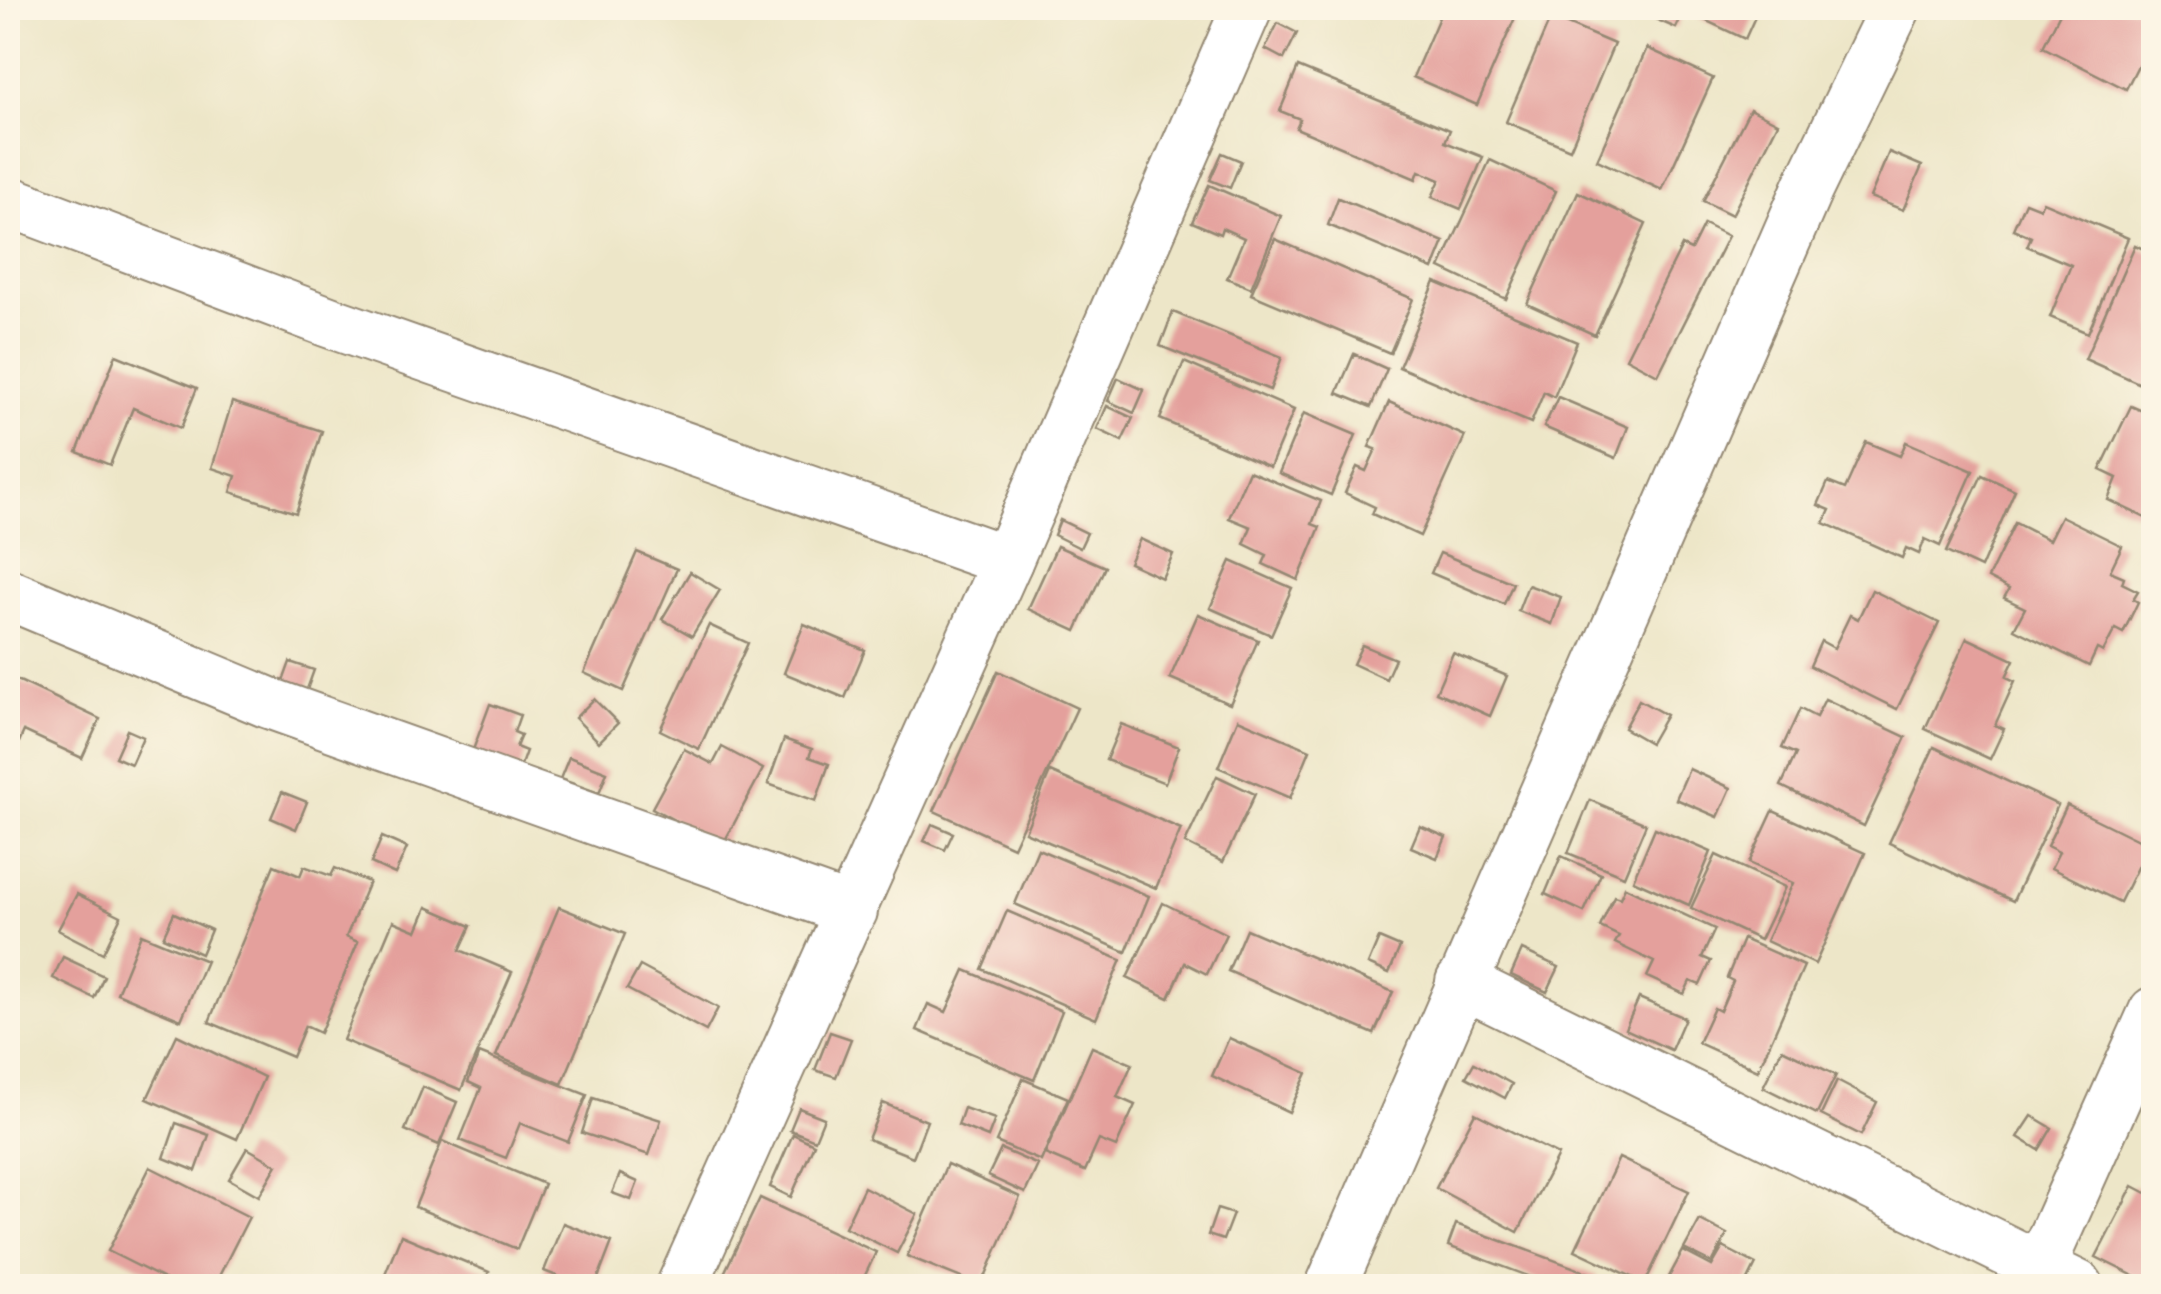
<svg xmlns="http://www.w3.org/2000/svg" width="2161" height="1294" font-family="'Comic Neue',sans-serif">
<style>
.building{fill:#e4a09c}
.lines{fill:none;stroke-linecap:round;stroke-linejoin:round}
.street-casing{stroke:#948873;stroke-width:54}
.street{stroke:#fff;stroke-width:50}
</style>
<rect width="100%" height="100%" fill="#fcf5e5"/>
<filter id="ink" filterUnits="userSpaceOnUse"><feTurbulence type="fractalNoise" baseFrequency=".01" numOctaves="2"/><feDisplacementMap in="SourceGraphic" scale="20" xChannelSelector="R" yChannelSelector="G"/><feConvolveMatrix kernelMatrix="1 2 1 2 8 2 1 2 1" color-interpolation-filters="sRGB"/></filter>
<filter id="wash" filterUnits="userSpaceOnUse"><feTurbulence type="fractalNoise" baseFrequency=".0048" numOctaves="4" result="noise"/><feDisplacementMap in="SourceGraphic" scale="40" xChannelSelector="R" yChannelSelector="G"/><feGaussianBlur stdDeviation="2.25" result="paint"/><feColorMatrix in="noise" values="0 0 0 0 0 0 0 0 0 0 0 0 0 0 0 0 0 1.4 0 .05"/><feComposite in="paint" operator="in"/></filter>
<g filter="url(#wash)">
<rect width="100%" height="100%" fill="#ede6c8"/>
<g id="blocks">
<g class="building">
<path d="M1443,8H1504L1517,13L1477,105L1413,77Z"/>
<path d="M1630,8H1685L1676,28Z"/>
<path d="M1702,8H1759L1745,39L1698,17Z"/>
<path d="M2055,8H2154V34L2126,89L2043,47L2061,11Z"/>
<path d="M1551,17L1614,44L1570,149L1506,122Z"/>
<path d="M1278,23L1297,33L1284,59L1265,49Z"/>
<path d="M1647,48L1713,78L1662,190L1597,160Z"/>
<path d="M1298,67L1450,130L1445,142L1483,157L1461,209L1432,197L1440,180L1419,171L1416,179L1296,128L1300,119L1280,111Z"/>
<path d="M1750,109L1778,123L1732,215L1703,201Z"/>
<path d="M1889,152L1922,166L1903,210L1870,197Z"/>
<path d="M1222,153L1241,161L1230,188L1210,180Z"/>
<path d="M1490,160L1556,191L1506,299L1440,268Z"/>
<path d="M1209,185L1281,216L1251,288L1227,278L1244,238L1222,228L1220,234L1192,222Z"/>
<path d="M1578,192L1646,224L1595,335L1527,304Z"/>
<path d="M1338,198L1444,242L1433,269L1328,225Z"/>
<path d="M2025,202L2040,208L2043,202L2128,238L2088,333L2050,317L2071,265L2027,246L2031,237L2013,229Z"/>
<path d="M1704,224L1728,236L1658,375L1626,358L1682,246L1691,250Z"/>
<path d="M1275,239L1413,299L1390,353L1251,294Z"/>
<path d="M2135,245L2154,254V390L2085,359Z"/>
<path d="M1435,282L1577,342L1554,397L1544,392L1531,423L1399,367Z"/>
<path d="M1173,312L1282,357L1270,390L1160,346Z"/>
<path d="M1354,354L1387,369L1371,407L1337,393Z"/>
<path d="M116,355L197,388L181,428L133,408L110,465L77,452Z"/>
<path d="M1184,362L1294,410L1270,467L1160,419Z"/>
<path d="M1118,378L1144,390L1134,413L1108,401Z"/>
<path d="M1558,397L1628,427L1616,458L1544,427Z"/>
<path d="M232,402L322,431L296,513L231,492L236,476L212,468Z"/>
<path d="M1389,402L1465,436L1420,536L1372,514L1375,507L1345,493L1357,467L1366,471L1376,449L1369,447Z"/>
<path d="M1107,406L1133,418L1122,441L1097,429Z"/>
<path d="M2131,406L2154,416V522L2108,500L2117,478L2100,470Z"/>
<path d="M1304,413L1356,435L1331,495L1279,473Z"/>
<path d="M1866,442L1900,456L1906,442L1973,471L1940,546L1925,539L1919,554L1906,548L1902,558L1824,523L1830,510L1818,505L1828,482L1845,489Z"/>
<path d="M1249,471L1321,501L1312,524L1320,527L1298,580L1263,564L1267,555L1244,544L1251,527L1229,518Z"/>
<path d="M1982,475L2015,490L1981,568L1946,552Z"/>
<path d="M2061,516L2122,546L2110,571L2124,577L2122,583L2138,591L2133,599L2138,602L2123,633L2115,629L2103,652L2097,649L2089,666L2014,629L2025,608L2004,598L2009,589L1988,578L2015,523L2049,540Z"/>
<path d="M1060,520L1087,533L1080,548L1054,535Z"/>
<path d="M1140,539L1173,554L1162,578L1129,563Z"/>
<path d="M1057,546L1105,567L1076,631L1028,609Z"/>
<path d="M637,552L677,569L623,691L584,673Z"/>
<path d="M1440,553L1513,583L1504,604L1431,573Z"/>
<path d="M1231,561L1292,588L1271,635L1210,608Z"/>
<path d="M690,572L720,590L692,636L662,619Z"/>
<path d="M1528,585L1561,597L1552,624L1518,611Z"/>
<path d="M1872,590L1939,623L1897,709L1810,666L1821,641L1834,648L1850,615L1858,619Z"/>
<path d="M1198,614L1258,640L1230,704L1170,678Z"/>
<path d="M804,624L865,650L845,698L784,673Z"/>
<path d="M709,625L748,643L699,749L660,730Z"/>
<path d="M1967,638L2014,660L2006,677L2015,681L1995,725L2004,729L1990,759L1925,729Z"/>
<path d="M1362,645L1395,659L1386,679L1353,664Z"/>
<path d="M1453,653L1507,676L1490,716L1436,692Z"/>
<path d="M290,662L314,670L305,695L281,687Z"/>
<path d="M998,671L1077,708L1013,847L934,811Z"/>
<path d="M11,677L100,719L82,758L24,731L8,767V685Z"/>
<path d="M594,699L618,723L599,742L575,718Z"/>
<path d="M1825,699L1906,737L1864,826L1781,786L1796,754L1782,748L1800,709L1816,717Z"/>
<path d="M1639,700L1666,715L1650,743L1624,728Z"/>
<path d="M490,704L520,715L514,732L521,735L516,747L526,751L517,776L470,758Z"/>
<path d="M1238,719L1310,750L1290,798L1218,767Z"/>
<path d="M1121,724L1179,747L1165,783L1106,760Z"/>
<path d="M127,730L143,737L131,764L115,757Z"/>
<path d="M784,739L812,749L809,757L829,764L816,801L768,784Z"/>
<path d="M722,747L763,769L722,846L652,808L684,749L713,764Z"/>
<path d="M1934,747L2058,805L2013,901L1889,843Z"/>
<path d="M569,757L607,772L599,793L560,779Z"/>
<path d="M1689,769L1731,788L1718,817L1676,799Z"/>
<path d="M1050,772L1181,829L1156,888L1025,832Z"/>
<path d="M1217,776L1255,794L1223,862L1185,843Z"/>
<path d="M282,792L307,802L296,829L271,818Z"/>
<path d="M1590,800L1646,824L1624,876L1568,853Z"/>
<path d="M2067,805L2148,845L2120,902L2051,868L2059,852L2047,846Z"/>
<path d="M1773,811L1865,853L1815,964L1766,941L1793,883L1749,863Z"/>
<path d="M932,824L953,833L945,850L924,841Z"/>
<path d="M1420,826L1446,837L1437,858L1411,847Z"/>
<path d="M1655,828L1711,852L1689,905L1633,880Z"/>
<path d="M382,837L407,848L395,874L371,863Z"/>
<path d="M1038,849L1149,896L1126,952L1015,904Z"/>
<path d="M1716,855L1785,887L1760,940L1691,908Z"/>
<path d="M1561,856L1601,874L1584,912L1545,894Z"/>
<path d="M274,865L300,876L304,866L331,876L335,868L369,882L346,937L358,942L320,1033L305,1026L292,1057L209,1022Z"/>
<path d="M1625,887L1715,929L1702,957L1711,961L1700,985L1690,981L1684,994L1647,977L1654,962L1615,943L1619,936L1600,927L1614,896L1620,898Z"/>
<path d="M77,894L121,916L103,953L58,930Z"/>
<path d="M1163,903L1226,934L1207,974L1185,963L1169,998L1127,978Z"/>
<path d="M427,907L471,926L460,950L512,972L461,1090L343,1040L393,921L417,931Z"/>
<path d="M559,907L625,934L562,1084L496,1056Z"/>
<path d="M1007,911L1121,960L1096,1019L982,969Z"/>
<path d="M174,913L211,930L201,954L163,937Z"/>
<path d="M1246,929L1393,992L1374,1034L1228,971Z"/>
<path d="M141,934L206,961L181,1020L117,993Z"/>
<path d="M1379,938L1400,947L1389,973L1368,964Z"/>
<path d="M1743,939L1804,966L1758,1070L1698,1043L1714,1008L1720,1011L1733,981L1727,978Z"/>
<path d="M1522,950L1559,967L1547,992L1511,975Z"/>
<path d="M63,957L104,976L94,998L53,978Z"/>
<path d="M640,966L718,1008L706,1031L627,989Z"/>
<path d="M965,970L1062,1011L1034,1080L917,1030L928,1004L946,1012Z"/>
<path d="M1639,998L1685,1018L1671,1050L1625,1029Z"/>
<path d="M830,1032L851,1039L836,1077L815,1070Z"/>
<path d="M177,1035L264,1077L237,1139L147,1099Z"/>
<path d="M1229,1038L1307,1073L1289,1112L1212,1076Z"/>
<path d="M1092,1047L1132,1064L1117,1097L1135,1105L1116,1147L1099,1140L1085,1171L1045,1154Z"/>
<path d="M1782,1049L1836,1075L1817,1114L1763,1087Z"/>
<path d="M479,1053L587,1095L568,1142L520,1123L506,1158L460,1140L481,1088L468,1082Z"/>
<path d="M1474,1063L1512,1084L1505,1098L1466,1077Z"/>
<path d="M1023,1079L1068,1098L1041,1161L996,1142Z"/>
<path d="M1837,1081L1877,1102L1861,1135L1821,1115Z"/>
<path d="M423,1087L457,1102L439,1145L405,1130Z"/>
<path d="M593,1098L661,1120L649,1155L582,1133Z"/>
<path d="M883,1103L927,1121L913,1157L868,1139Z"/>
<path d="M799,1108L824,1118L815,1140L790,1130Z"/>
<path d="M964,1108L995,1119L988,1137L958,1125Z"/>
<path d="M1475,1113L1558,1155L1518,1232L1436,1188Z"/>
<path d="M2032,1116L2052,1128L2039,1150L2018,1137Z"/>
<path d="M176,1123L209,1135L196,1171L164,1158Z"/>
<path d="M793,1134L814,1144L791,1197L770,1187Z"/>
<path d="M442,1141L544,1184L517,1249L415,1207Z"/>
<path d="M247,1148L277,1165L259,1196L229,1179Z"/>
<path d="M1001,1149L1038,1165L1025,1193L988,1176Z"/>
<path d="M1619,1158L1689,1191L1645,1283L1575,1250Z"/>
<path d="M947,1164L1020,1197L981,1286L907,1256Z"/>
<path d="M150,1167L249,1217L214,1286H178L108,1251Z"/>
<path d="M620,1174L638,1182L631,1200L612,1193Z"/>
<path d="M2133,1186L2154,1197V1286L2096,1257Z"/>
<path d="M864,1187L917,1214L897,1253L845,1227Z"/>
<path d="M760,1198L876,1252L860,1286H718Z"/>
<path d="M1217,1209L1233,1214L1223,1240L1208,1235Z"/>
<path d="M1700,1220L1727,1234L1712,1263L1684,1249Z"/>
<path d="M563,1223L612,1242L595,1286H582L544,1271Z"/>
<path d="M1456,1224L1597,1276L1594,1286H1555L1448,1246Z"/>
<path d="M401,1235L489,1272L483,1286H380Z"/>
<path d="M1723,1247L1756,1264L1745,1286H1664L1683,1251L1712,1266Z"/>
</g>
</g>
</g>
<g filter="url(#ink)">
<use href="#blocks" fill-opacity="0" stroke="#948873" stroke-width="2.5"/>
<g class="lines">
<defs>
<g id="street">
<path d="M8,201L329,322L1007,561"/>
<path d="M8,594L269,703L852,911"/>
<path d="M1461,982L2078,1286"/>
<path d="M2039,1269L2154,1012"/>
<path d="M682,1286L1007,561L1247,8"/>
<path d="M1331,1286L1808,188L1895,8"/>
</g>
</defs>
<use href="#street" class="street-casing"/>
<use href="#street" class="street"/>
</g>
</g>
<rect width="2161" height="1294" fill="none" stroke="#fcf5e5" stroke-width="40"/>
</svg>
